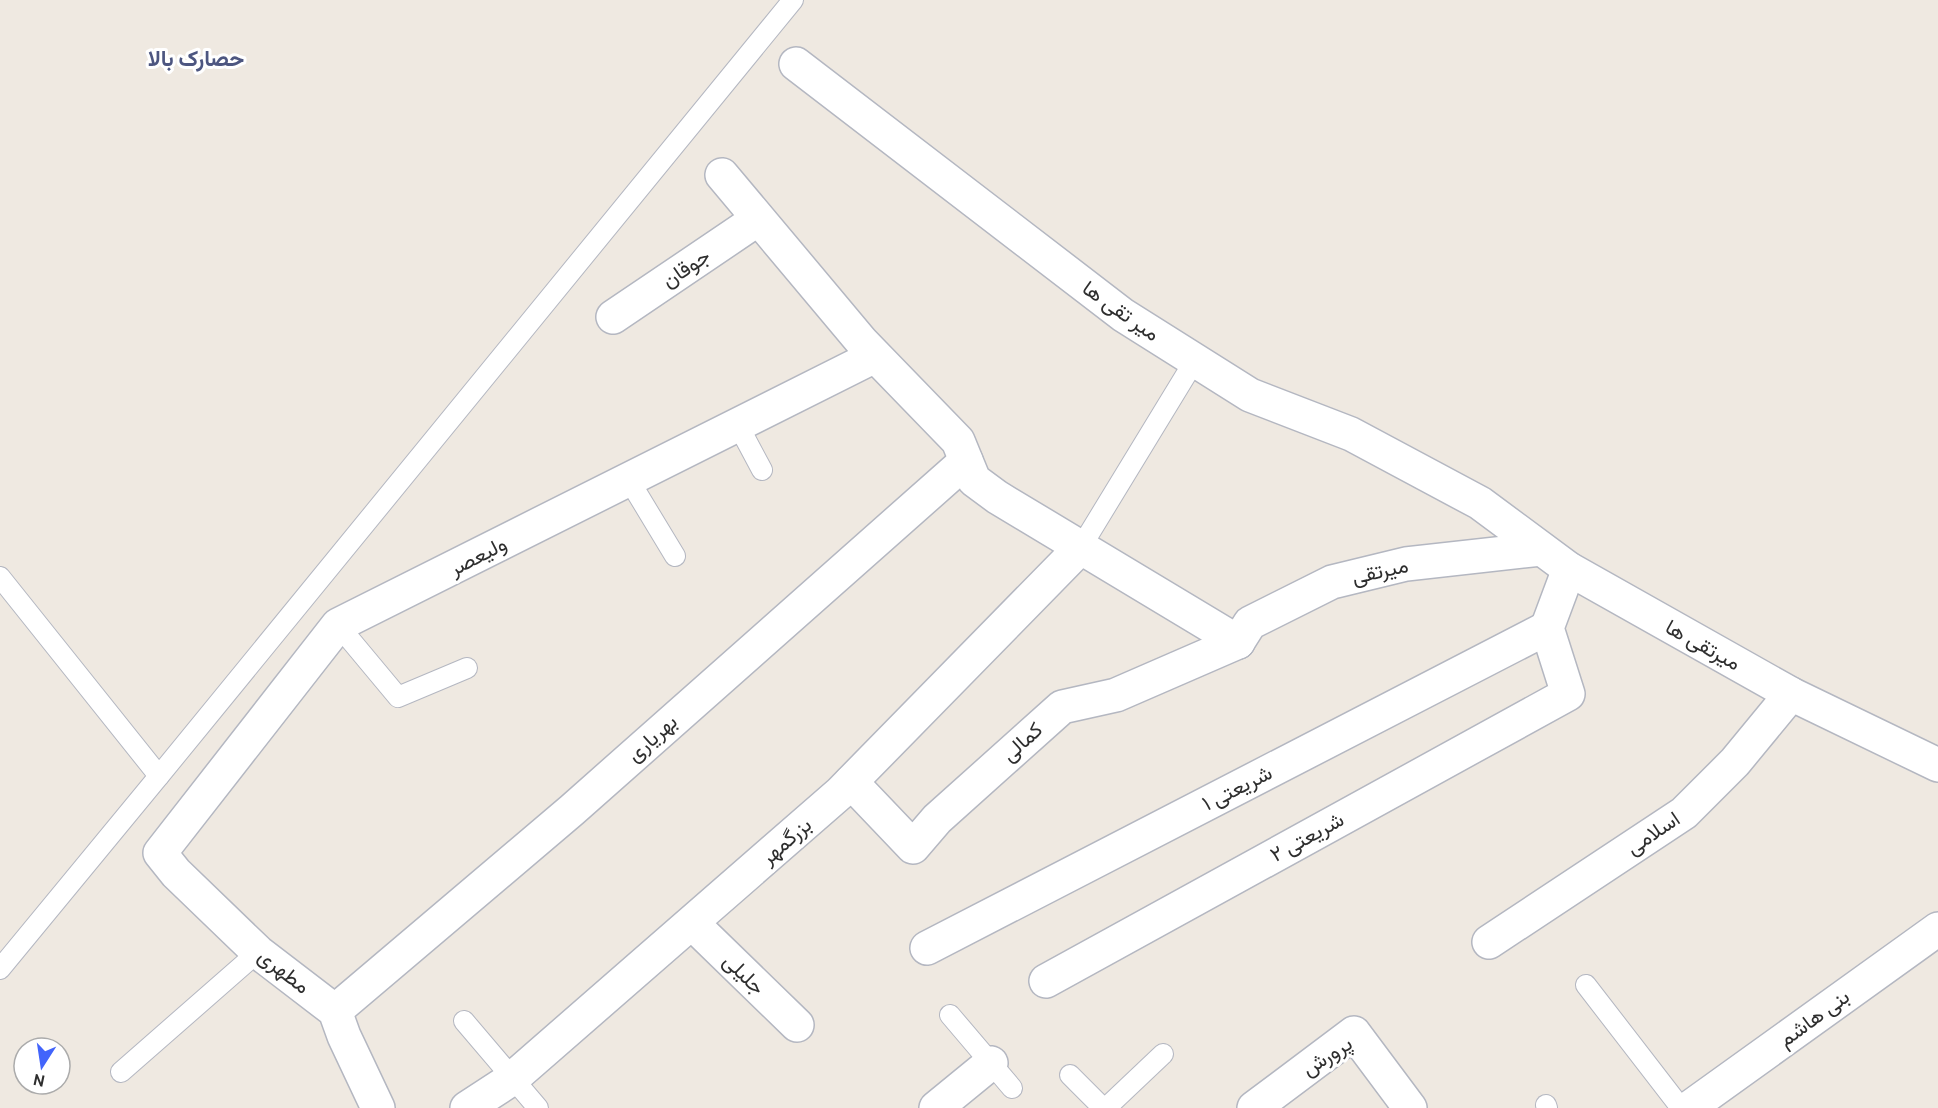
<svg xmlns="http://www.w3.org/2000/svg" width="1938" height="1108" font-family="Cabin,Vazirmatn,sans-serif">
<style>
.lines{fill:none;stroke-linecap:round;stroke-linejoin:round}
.lane-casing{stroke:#b4b7c1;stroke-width:22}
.street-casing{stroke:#b4b7c1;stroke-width:36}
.lane{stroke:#fff;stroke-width:20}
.street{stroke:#fff;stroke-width:33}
.labels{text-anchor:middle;stroke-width:6;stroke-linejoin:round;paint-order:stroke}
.street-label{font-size:21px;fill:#2e2e2e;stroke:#fff}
.neighbourhood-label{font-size:22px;font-weight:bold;fill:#4d5680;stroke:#fff}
</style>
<rect width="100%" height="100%" fill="#efe9e1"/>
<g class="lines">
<defs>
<g id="lane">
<path d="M738,425L762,470"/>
<path d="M629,480L675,556"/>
<path d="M1081,547L1195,360"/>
<path d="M0,577L159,776L0,969"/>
<path d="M338,625L398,697L467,668"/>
<path d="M159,776L793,0"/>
<path d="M1586,985L1681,1108"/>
<path d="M950,1015L1012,1088"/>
<path d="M464,1021L538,1108"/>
<path d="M121,1072L258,952"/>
<path d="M1070,1075L1103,1108"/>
<path d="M1546,1105L1547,1108"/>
<path d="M1106,1108L1163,1054"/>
</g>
<g id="street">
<path d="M796,64L1123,315L1250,395L1351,434L1480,503L1569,569L1791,694L1938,765"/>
<path d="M722,175L862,342L958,441L974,480L997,497L1238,642"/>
<path d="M613,317L758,219"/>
<path d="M1238,642L1250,623L1332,582L1406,564L1541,549"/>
<path d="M851,782L913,847L937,819L1062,707L1116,695L1238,642"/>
<path d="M692,923L797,1025"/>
<path d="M1489,942L1684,813L1735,762L1791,694"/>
<path d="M927,948L1547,628"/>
<path d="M1046,981L1568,694L1547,628L1569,569"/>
<path d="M335,1011L572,810L966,461"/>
<path d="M378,1108L344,1036L335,1011L258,952L176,873L160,853L338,625L875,356"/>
<path d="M467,1108L513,1078L840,793L1081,547"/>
<path d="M936,1108L991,1063"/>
<path d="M1254,1108L1354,1033L1410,1108"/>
<path d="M1689,1108L1938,929"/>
</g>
</defs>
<use href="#lane" class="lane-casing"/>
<use href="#street" class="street-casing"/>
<use href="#lane" class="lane"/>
<use href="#street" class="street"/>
</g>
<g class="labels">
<g class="street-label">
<text transform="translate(686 268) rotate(-34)" y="7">جوقان</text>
<text transform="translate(1121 311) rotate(35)" y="7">میر تقی ها</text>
<text transform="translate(478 556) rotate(-27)" y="7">ولیعصر</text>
<text transform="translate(1380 571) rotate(-13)" y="7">میرتقی</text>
<text transform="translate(1703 645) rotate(29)" y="7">میرتقی ها</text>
<text transform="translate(652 738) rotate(-42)" y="7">بهریاری</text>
<text transform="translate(1022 742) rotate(-42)" y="7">کمالی</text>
<text transform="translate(1237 788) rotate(-27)" y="7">شریعتی ۱</text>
<text transform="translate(1653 833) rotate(-34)" y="7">اسلامی</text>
<text transform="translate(1307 837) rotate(-29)" y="7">شریعتی ۲</text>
<text transform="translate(786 841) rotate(-41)" y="7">بزرگمهر</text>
<text transform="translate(284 971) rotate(38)" y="7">مطهری</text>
<text transform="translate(744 974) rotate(44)" y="7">جلیلی</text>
<text transform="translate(1814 1018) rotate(-36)" y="7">بنی هاشم</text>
<text transform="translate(1327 1056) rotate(-33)" y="7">پرورش</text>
</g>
<g class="neighbourhood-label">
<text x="196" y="66">حصارک بالا</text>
</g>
</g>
<g transform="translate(42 1066) rotate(192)"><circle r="28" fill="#ffffff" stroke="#ababab" stroke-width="1.5"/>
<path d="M0-4.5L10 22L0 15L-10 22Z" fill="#4264fb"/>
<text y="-9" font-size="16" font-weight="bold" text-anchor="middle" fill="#2e2e2e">N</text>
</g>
</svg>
